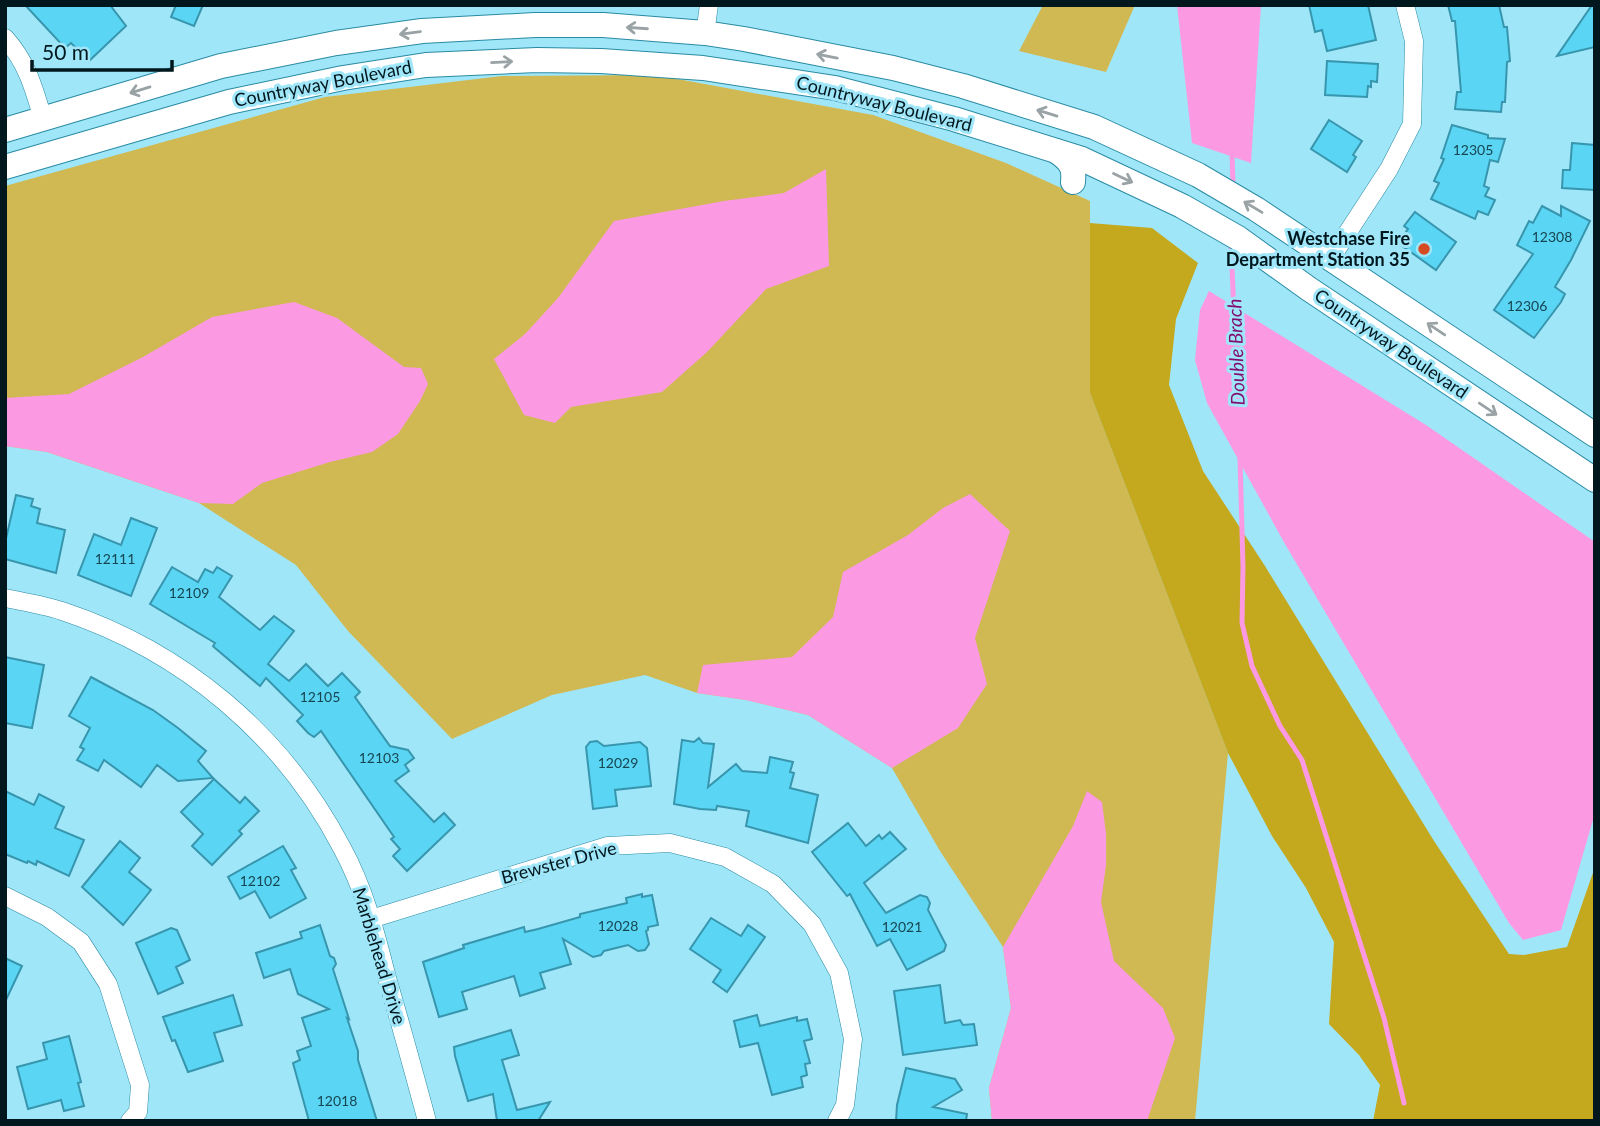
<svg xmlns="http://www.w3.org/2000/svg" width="1600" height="1126" font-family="Lato,sans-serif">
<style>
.green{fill:#d0b952}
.forest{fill:#c4a81d}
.water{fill:#fb9ae3}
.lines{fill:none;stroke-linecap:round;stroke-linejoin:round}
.stream{stroke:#fb9ae3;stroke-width:5}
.building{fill:#5ad5f3;stroke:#3796ad;stroke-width:2}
.street-casing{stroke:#298ba2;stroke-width:19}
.secondary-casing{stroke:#298ba2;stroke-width:26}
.street{stroke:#fff;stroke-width:18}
.secondary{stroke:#fff;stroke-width:24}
.oneway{stroke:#99a2a5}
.poi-dot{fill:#d54c22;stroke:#a0e6f9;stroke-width:2.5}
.labels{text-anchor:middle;stroke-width:6;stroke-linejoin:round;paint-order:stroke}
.number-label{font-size:14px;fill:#164652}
.street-label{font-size:18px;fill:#00171d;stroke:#a0e6f9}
.poi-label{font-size:18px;font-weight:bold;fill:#00171d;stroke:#a0e6f9;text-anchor:end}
.water-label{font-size:19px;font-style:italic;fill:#830e6f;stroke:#a0e6f9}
</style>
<rect width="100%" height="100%" fill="#a0e6f9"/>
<g class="green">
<path d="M1043,5H1135L1106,72L1019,51Z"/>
<path d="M656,75L873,115L1006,163L1090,201V393L1228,753L1195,1121H992L989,1088L1011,1008L1003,947L940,851L892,768L808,715L746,700L697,693L645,675L552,695L452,739L348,631L296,565L199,503L47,452L5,446V186L325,97L502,76Z"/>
</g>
<path class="forest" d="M1090,223L1152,228L1198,263L1176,319L1169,385L1203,471L1265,566L1434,841L1509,954L1524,955L1567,947L1595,867V1121H1373L1380,1085L1359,1055L1329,1024L1334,942L1306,888L1272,836L1228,753L1090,393Z"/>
<g class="water">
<path d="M1177,5H1261L1251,163L1192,143Z"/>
<path d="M826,169L829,266L766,289L707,352L662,392L571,407L555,423L524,415L494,359L525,334L558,298L614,221L724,201L784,193Z"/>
<path d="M1209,291L1426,425L1595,542V813L1561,930L1523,940L1509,923L1285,544L1207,403L1195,360L1200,310Z"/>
<path d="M294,302L337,318L404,367L421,368L428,384L420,401L398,434L372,452L330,462L262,483L233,504L199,503L47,452L5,446V398L69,394L143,357L212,317Z"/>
<path d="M970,494L1010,531L975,638L987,684L958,728L892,768L808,715L746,700L697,693L703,665L792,657L833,617L843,572L908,535L943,508Z"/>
<path d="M1087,791L1102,802L1106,834V865L1101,902L1114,961L1163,1008L1175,1038L1147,1121H992L989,1088L1011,1008L1003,947L1073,826Z"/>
</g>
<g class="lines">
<g class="stream">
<path d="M1232,152L1233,187"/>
<path d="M1231,246L1234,313"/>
<path d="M1240,459L1243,567L1242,623L1252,666L1280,726L1302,760L1384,1018L1404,1103"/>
</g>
</g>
<g class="building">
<path d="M25,5H110L126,26L89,61L71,43L65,48Z"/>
<path d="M176,5H203L194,26L171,17Z"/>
<path d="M1309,5H1368L1376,40L1327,51L1322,30L1315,32Z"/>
<path d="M1448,5H1499L1504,27H1507L1510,61L1507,62L1505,102H1502L1501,112L1455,109L1457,92H1461L1455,21H1452Z"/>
<path d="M1592,5H1595V47L1557,56Z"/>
<path d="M1327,61L1378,64L1377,82L1371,81V87L1368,86L1367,97L1325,95Z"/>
<path d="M1329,120L1362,141L1353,155L1356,157L1347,172L1311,149Z"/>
<path d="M1452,125L1488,135V138L1505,139L1498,162L1490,160L1484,186L1489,188L1485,196L1495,200L1488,215L1478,211L1475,219L1431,199L1439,183L1434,181L1444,159L1441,158Z"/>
<path d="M1572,143L1595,145V190L1562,188L1563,170H1570Z"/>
<path d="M1542,206L1561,216V206L1590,221L1571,260L1555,287L1565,294L1561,302L1534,338L1494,310L1533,254L1517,245L1529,221L1533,223Z"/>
<path d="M1415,212L1456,242L1436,270L1398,243L1408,229L1404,226Z"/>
<path d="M16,495L33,499L31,506L40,509L37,523L65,530L56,573L5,559V543Z"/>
<path d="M131,518L157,528L131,596L78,575L94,534L121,545Z"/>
<path d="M172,567L198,582L205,569L213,573L217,567L232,576L219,597L260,630L274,616L294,631L268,664L289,681L306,664L328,686L342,673L360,692L355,697L390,746L408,750L414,758L405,765L409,771L395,781L434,822L444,813L455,825L407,871L393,856L400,849L391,839L394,837L321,731L314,737L308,733L297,721L303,715L266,678L260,686L215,648L213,646L215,643L150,604Z"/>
<path d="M5,657L44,665L32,728L5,723Z"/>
<path d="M91,677L153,710L178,728L206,751L198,761L213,778L178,781L157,765L141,787L104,760L98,771L77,760L84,749L80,747L90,728L69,716Z"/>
<path d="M699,738L703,743L714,744L708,787L736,764L742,771L767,773L770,757L793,762L790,772L794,773L790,788L818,795L808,843L746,826L749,811L717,806L716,810L700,809L674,804L682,740L694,742Z"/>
<path d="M597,741L604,746L640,742L647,748L651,786L615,790L617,806L593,809L586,747L590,742Z"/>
<path d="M214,779L240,803L245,797L259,811L239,831L242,834L212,865L192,846L203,834L181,812Z"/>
<path d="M5,791L34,805L39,794L64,807L55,828L84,840L69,876L37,861L36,865L28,861L27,863L5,854Z"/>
<path d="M848,823L866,846L879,835L882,839L890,832L906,849L864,883L886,913L920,895L927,897L930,903L928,910L946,945L944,951L907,970L890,939L877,946L850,894L847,896L812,852Z"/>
<path d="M120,841L140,858L129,872L151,890L123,925L82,887Z"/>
<path d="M283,846L296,868L291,870L306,898L270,918L255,891L240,899L228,877Z"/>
<path d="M642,894V897L652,895L658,925L648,927V930L646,931L649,944L645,950L638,951L628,945L604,951L601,955L593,957L563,939L571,964L540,973L545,988L520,996L514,976L462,992L467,1009L439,1017L423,962L464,948L463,945L524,927L525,932L538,929L580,917V914L627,903L626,898Z"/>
<path d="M711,918L741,936L748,925L765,937L727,992L713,982L721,970L690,949Z"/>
<path d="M320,925L330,956L334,958L336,964L333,969L349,1019L347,1018L358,1051V1060L377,1121H309L293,1063L300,1060L297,1051L311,1046L302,1018L329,1009L298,994L290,969L264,978L256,953L302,938L300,932Z"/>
<path d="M171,928L177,930L190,960L176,967L183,983L158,994L136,943Z"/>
<path d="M5,958L22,966L5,1002Z"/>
<path d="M940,985L945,1023L960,1020L963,1025L974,1024L977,1045L903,1055L894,991Z"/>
<path d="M233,995L242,1025L214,1033L223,1061L188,1072L175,1040L172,1041L163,1017Z"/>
<path d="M757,1015L760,1026L797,1017V1021L807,1019L812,1039L804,1041L810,1063L805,1064L807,1075L801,1077L803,1087L772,1095L758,1043L740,1047L734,1021Z"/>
<path d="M511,1030L519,1055L502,1060L517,1110L550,1102L538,1121H497L493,1094L468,1101L455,1056L454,1047Z"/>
<path d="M69,1036L81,1082L78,1083L84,1106L64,1111L61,1100L28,1109L17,1067L47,1059L43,1043Z"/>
<path d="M906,1068L955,1079L962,1090L933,1107L967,1114L966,1121H896L897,1105Z"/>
</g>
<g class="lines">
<defs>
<g id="street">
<path d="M705,33L709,5"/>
<path d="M5,38C27,62 34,89 43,119"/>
<path d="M1331,258L1389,169L1412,124L1414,41L1405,5"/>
<path d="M5,598C24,602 44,605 62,611C183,651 283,735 342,848C364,888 376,934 387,978C401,1025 414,1073 427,1121"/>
<path d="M5,896L47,917L81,942L108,984L140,1085L138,1112L130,1121"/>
<path d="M371,919L607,846L670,843L725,857L773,884L812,924L839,973L853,1039L845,1105L837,1121"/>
</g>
<g id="secondary">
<path d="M5,130L221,66L336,43L422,31L535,25H603L705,33L744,39L893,68L963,86L1094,127L1198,175L1256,209L1595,435"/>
<path d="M1056,151C1069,160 1075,166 1073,182"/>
<path d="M5,167L229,102L343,78L426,65L537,60L601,61L703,68L835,88L954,119L1082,159L1182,206L1238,238L1309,289L1595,480"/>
</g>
</defs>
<use href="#street" class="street-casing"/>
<use href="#secondary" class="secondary-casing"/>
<use href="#street" class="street"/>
<use href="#secondary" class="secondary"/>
</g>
<defs><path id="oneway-shaft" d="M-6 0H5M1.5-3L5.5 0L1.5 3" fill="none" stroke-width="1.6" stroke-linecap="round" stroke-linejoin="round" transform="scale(1.75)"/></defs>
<g class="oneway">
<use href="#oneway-shaft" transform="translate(637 28) rotate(-176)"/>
<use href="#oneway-shaft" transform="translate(410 33) rotate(172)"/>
<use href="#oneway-shaft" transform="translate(827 56) rotate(-169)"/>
<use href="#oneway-shaft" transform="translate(502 62) rotate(-3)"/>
<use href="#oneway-shaft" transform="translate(140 90) rotate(163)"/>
<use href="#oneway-shaft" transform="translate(1047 113) rotate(-163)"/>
<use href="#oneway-shaft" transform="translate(1123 178) rotate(25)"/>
<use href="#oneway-shaft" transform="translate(1253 207) rotate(-149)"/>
<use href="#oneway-shaft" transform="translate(1436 329) rotate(-146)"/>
<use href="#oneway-shaft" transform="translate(1488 409) rotate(34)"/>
</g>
<circle class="poi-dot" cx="1424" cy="249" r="7"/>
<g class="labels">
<g class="number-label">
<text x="1473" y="155">12305</text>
<text x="1552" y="242">12308</text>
<text x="1527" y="311">12306</text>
<text x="115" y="564">12111</text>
<text x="189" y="598">12109</text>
<text x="320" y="702">12105</text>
<text x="379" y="763">12103</text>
<text x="618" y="768">12029</text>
<text x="260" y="886">12102</text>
<text x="618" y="931">12028</text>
<text x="902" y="932">12021</text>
<text x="337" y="1106">12018</text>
</g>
<g class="street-label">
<text transform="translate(323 84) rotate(-11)" y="6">Countryway Boulevard</text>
<text transform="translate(884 104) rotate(14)" y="6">Countryway Boulevard</text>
<text transform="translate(1391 344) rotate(34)" y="6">Countryway Boulevard</text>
<text transform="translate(559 863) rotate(-15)" y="6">Brewster Drive</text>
<text transform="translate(379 956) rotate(73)" y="6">Marblehead Drive</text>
</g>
<g class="poi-label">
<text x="1410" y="245">Westchase Fire<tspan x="1410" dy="21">Department Station 35</tspan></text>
</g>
<g class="water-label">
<text transform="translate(1236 352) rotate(-92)" y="7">Double Brach</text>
</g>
</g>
<rect width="1600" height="1126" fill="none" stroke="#00171d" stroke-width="14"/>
<path d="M32 60v10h140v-10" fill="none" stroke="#00171d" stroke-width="3.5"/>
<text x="42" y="60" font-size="21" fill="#00171d" stroke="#a0e6f9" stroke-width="5" paint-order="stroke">50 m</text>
</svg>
